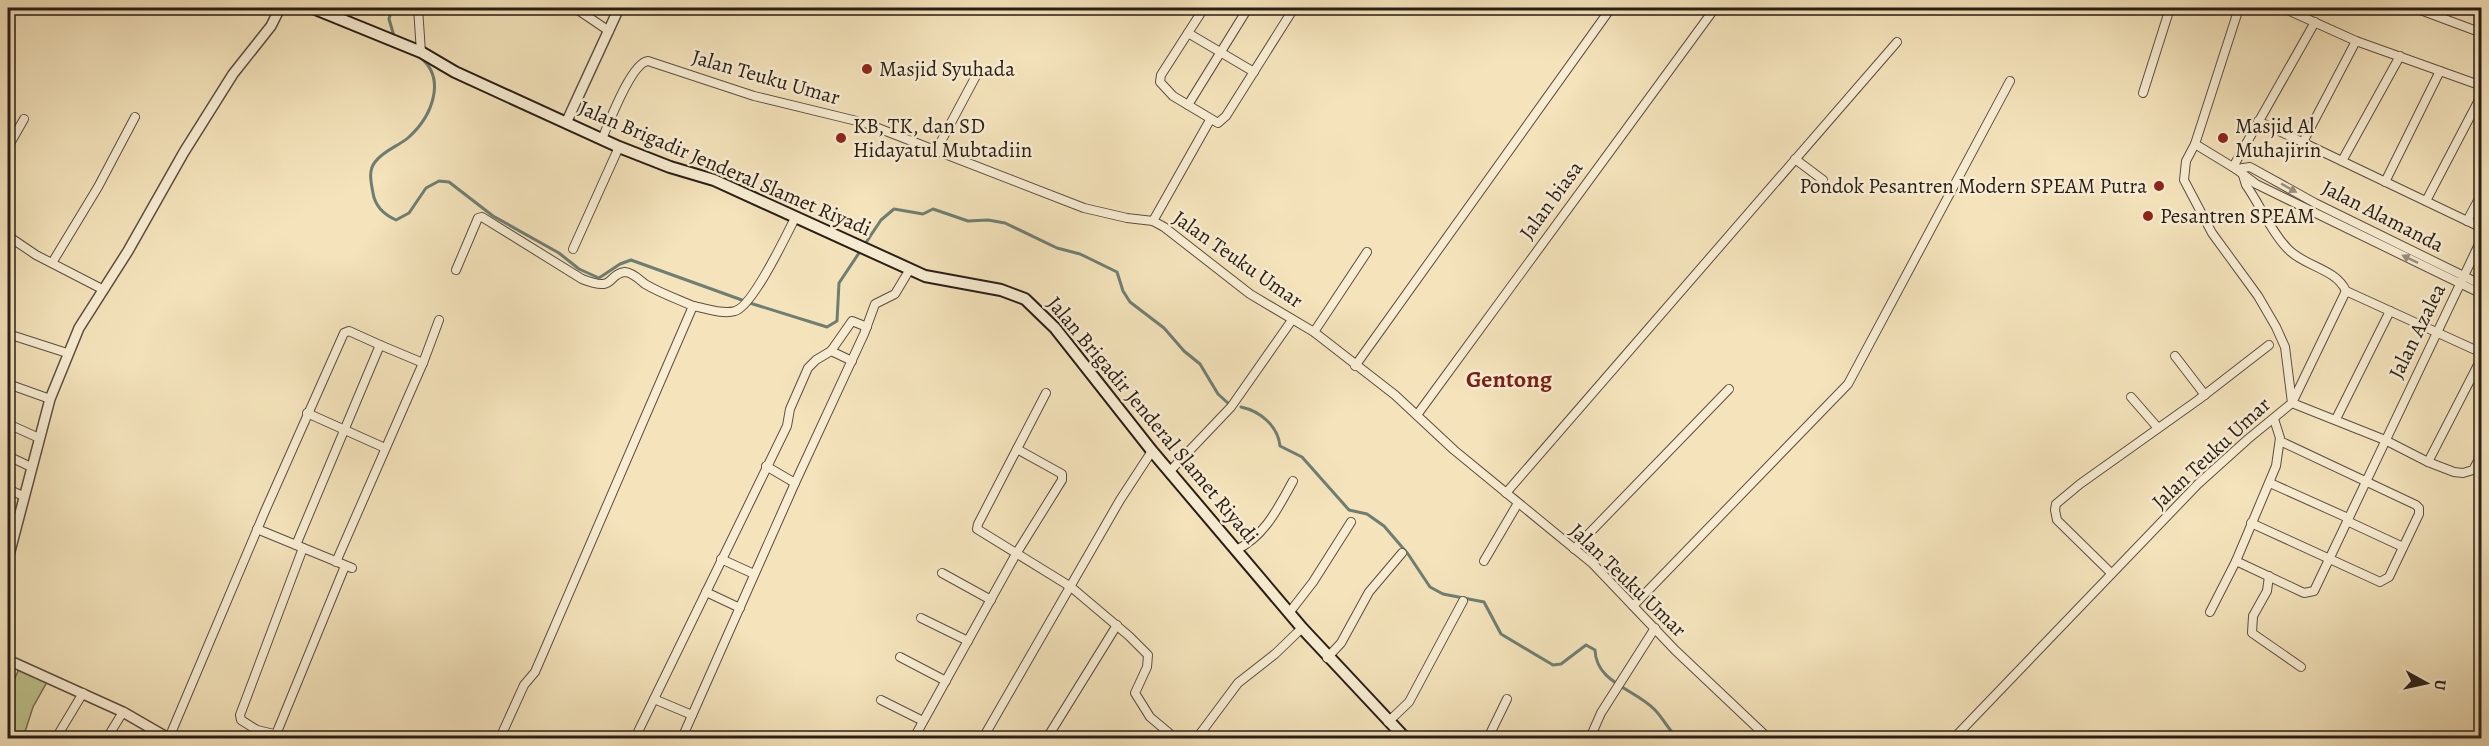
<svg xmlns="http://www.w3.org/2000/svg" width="2489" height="746" font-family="Alegreya,serif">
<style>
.green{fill:#bec38e;stroke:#737052;stroke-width:1.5}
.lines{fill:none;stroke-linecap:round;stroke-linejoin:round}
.stream{stroke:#6e7e73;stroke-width:3}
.minor-casing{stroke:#5b4e40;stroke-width:10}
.tertiary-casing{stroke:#5b4e40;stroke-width:12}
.secondary-casing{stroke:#281d17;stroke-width:14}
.minor{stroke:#f8edd3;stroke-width:8}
.tertiary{stroke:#f8edd3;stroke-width:9}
.secondary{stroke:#f8edd3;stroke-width:10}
.oneway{fill:#9a8f7e}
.poi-dot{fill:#8f2418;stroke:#f8edd3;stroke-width:2}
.labels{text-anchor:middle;stroke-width:5;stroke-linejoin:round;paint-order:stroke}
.poi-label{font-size:21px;fill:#281d17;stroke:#f8edd3;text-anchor:start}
.street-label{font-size:21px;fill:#281d17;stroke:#f8edd3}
.quarter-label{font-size:24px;font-weight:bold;fill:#7a1f14;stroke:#f8edd3}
</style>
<rect width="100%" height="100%" fill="#f4e3bb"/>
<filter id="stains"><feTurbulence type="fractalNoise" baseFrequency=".00333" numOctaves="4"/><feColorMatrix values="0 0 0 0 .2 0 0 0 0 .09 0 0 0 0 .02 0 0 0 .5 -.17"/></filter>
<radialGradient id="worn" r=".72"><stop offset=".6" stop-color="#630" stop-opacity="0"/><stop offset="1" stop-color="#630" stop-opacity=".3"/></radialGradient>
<path class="green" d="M19,669L47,682L33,707L23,738H8V691L10,689Z"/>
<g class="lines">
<g class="stream">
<path d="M392,8L389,19L394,36"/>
<path d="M420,57C447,79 432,116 409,137C399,146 384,150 375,162C368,171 371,182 373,193C375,206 385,215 396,220L409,213L426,188L439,181L449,182L493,216L559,253L579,269L599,278L620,264L631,260L753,304L827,327L837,321L839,283L881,220L894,209L923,214L933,209L968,221L988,220L1005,223L1057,248L1080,254L1117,272L1123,291L1130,302L1164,328L1184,351L1200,364L1218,394L1229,404"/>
<path d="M1241,407C1260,411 1278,426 1280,446L1302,457L1349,510L1367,514L1384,526L1408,554L1430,587L1443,594L1484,602L1501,634L1553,665L1561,664L1586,645L1595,650C1596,683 1635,689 1655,710C1661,716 1666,725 1672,732L1671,738"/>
</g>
<defs>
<g id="minor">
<path d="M418,8L421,52"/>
<path d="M575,8L609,31"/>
<path d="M1204,8L1161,75L1160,82L1173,96L1218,123L1226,116L1294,8"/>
<path d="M2283,8L2356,41L2482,86"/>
<path d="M2415,8L2482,33"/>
<path d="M1188,33L1254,72"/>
<path d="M2143,93L2170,8"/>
<path d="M1188,105L1248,8"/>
<path d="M2258,121L2482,228"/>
<path d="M602,139C609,123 631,63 648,61L754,96L865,123L1084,208L1127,218L1153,221L1164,227L1250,294L1314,332L1395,395L1454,450L1593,564L1675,650L1768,738"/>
<path d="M2303,142L2356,41"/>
<path d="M2195,144L2236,169L2256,184L2482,294"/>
<path d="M8,147L24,119"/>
<path d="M937,149L977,74"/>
<path d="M1795,159L1823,180"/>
<path d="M2342,161L2400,56"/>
<path d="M2233,167L2315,22"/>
<path d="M2236,169L2250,167L2315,203L2482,285"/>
<path d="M2243,175L2246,185C2259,203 2274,237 2290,251C2307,267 2336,269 2346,291L2482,353"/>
<path d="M2385,182L2440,71"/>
<path d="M2426,201L2482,94"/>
<path d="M1153,221L1210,120"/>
<path d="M2467,221L2482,193"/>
<path d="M8,236L36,255L102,289"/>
<path d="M573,249L619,147"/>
<path d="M52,263L98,187L135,117"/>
<path d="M456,270L478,218L482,217L582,279C617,293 606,274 625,272C632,272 640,280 645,284C660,293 677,299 693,306"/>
<path d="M2346,291L2292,403L2385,440L2428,462L2454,472L2463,473L2473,470L2482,454"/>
<path d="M1314,332L1367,252"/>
<path d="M8,334L67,353"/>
<path d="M380,345L423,363L439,320"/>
<path d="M831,351L852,361"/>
<path d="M2175,356L2205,395"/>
<path d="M1355,366L1611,8"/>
<path d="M8,384L50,399"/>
<path d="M1046,393L978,524L977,529L1071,587L1129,636L1148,655L1147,667L1135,693L1150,717L1175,738"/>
<path d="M2131,397L2158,428"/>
<path d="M307,413L385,448"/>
<path d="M1417,415L1715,8"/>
<path d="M2336,419L2390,311"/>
<path d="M8,424L39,438"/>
<path d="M8,456L31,467"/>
<path d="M2428,462L2482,357"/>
<path d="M766,466L795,483"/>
<path d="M1170,471L1231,407L1292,320"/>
<path d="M2270,483L2348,518"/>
<path d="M8,489L23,496"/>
<path d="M1506,493L1897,42"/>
<path d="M2347,521L2403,547"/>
<path d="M2251,523L2380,582L2389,577L2419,514V508L2416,505L2280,441"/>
<path d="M257,529L352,568"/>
<path d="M1574,549L1729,389"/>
<path d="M1236,550C1265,536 1278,508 1293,481"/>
<path d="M721,559L754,574"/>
<path d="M1484,561L1518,503"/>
<path d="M2236,561L2304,593L2314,591L2482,238"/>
<path d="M336,562L423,363"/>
<path d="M942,573L991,600"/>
<path d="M2111,573L2057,520L2055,510L2056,504L2080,484L2198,400L2269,345"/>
<path d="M2269,576L2267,591L2253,616L2252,633L2301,667"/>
<path d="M706,592L740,608"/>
<path d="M1633,606L1848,384L2010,81"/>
<path d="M2210,612L2236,561L2276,466L2280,438L2274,419"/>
<path d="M1289,613L1313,582L1351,522"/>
<path d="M921,618L968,641"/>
<path d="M900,657L946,681"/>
<path d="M1327,658L1341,643L1369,592L1402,553"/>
<path d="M654,699L692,715"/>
<path d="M881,700L923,721"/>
<path d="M1388,722L1409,702L1463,601"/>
<path d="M257,730L274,734L277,732L345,566"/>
<path d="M56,738L83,693"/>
<path d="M107,738L123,712"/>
<path d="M169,738L265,511L344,333L349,331L380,345L296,545"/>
<path d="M254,738L257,730L241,720L240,715L303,548"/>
<path d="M500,738L524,685L535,672L693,306C705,308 723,315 735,311C752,307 786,236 795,218"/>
<path d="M635,738L787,426L790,409L808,368L816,360L831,351L852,321L867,327"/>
<path d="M682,738L795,483L864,334L875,304L895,294L910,269"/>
<path d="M914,738L1016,554L1062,480V474L1017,449"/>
<path d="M983,738L1120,500L1152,451"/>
<path d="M1047,738L1117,625"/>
<path d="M1197,738L1238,683L1275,654L1302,628"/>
<path d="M1488,738L1507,699"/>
<path d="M1590,738L1601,713L1655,628"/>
<path d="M1954,738L2198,484L2248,439L2292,403L2285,347L2276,327L2258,296L2212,233L2184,180L2186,161L2195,144L2239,8"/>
</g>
<g id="tertiary">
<path d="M566,123L619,8"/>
<path d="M8,559L50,399L79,328L128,251L184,152L233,74L271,26L280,8"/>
<path d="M8,660L123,712L168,738"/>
</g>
<path id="secondary" d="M313,8L421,52L455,72L619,147L670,167L714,180L925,276L1001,290L1025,299L1055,328L1152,451L1302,628L1405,738"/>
</defs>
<use href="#minor" class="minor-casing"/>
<use href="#tertiary" class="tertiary-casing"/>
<use href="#secondary" class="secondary-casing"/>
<use href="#minor" class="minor"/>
<use href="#tertiary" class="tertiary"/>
<use href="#secondary" class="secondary"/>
</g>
<defs><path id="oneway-solid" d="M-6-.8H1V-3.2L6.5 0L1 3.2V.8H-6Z" transform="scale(1.5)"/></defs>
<g class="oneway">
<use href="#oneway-solid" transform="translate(2289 188) rotate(29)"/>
<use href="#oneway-solid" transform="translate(2410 259) rotate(-154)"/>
</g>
<g class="poi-dot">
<circle cx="867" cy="69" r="6"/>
<circle cx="841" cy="138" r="6"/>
<circle cx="2223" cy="138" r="6"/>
<circle cx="2159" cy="186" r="6"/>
<circle cx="2148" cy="216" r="6"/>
</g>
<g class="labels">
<g class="poi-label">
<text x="879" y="76">Masjid Syuhada</text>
<text x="853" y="133">KB, TK, dan SD<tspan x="853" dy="24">Hidayatul Mubtadiin</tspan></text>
<text x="2235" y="133">Masjid Al<tspan x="2235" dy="24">Muhajirin</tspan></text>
<text x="2147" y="193" text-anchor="end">Pondok Pesantren Modern SPEAM Putra</text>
<text x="2160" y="223">Pesantren SPEAM</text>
</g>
<g class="street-label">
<text transform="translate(766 77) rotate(16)" y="7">Jalan Teuku Umar</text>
<text transform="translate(725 168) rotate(23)" y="7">Jalan Brigadir Jenderal Slamet Riyadi</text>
<text transform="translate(1551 200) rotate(-54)" y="7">Jalan biasa</text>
<text transform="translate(2383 216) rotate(27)" y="7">Jalan Alamanda</text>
<text transform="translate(1238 259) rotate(35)" y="7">Jalan Teuku Umar</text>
<text transform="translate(2417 331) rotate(-64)" y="7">Jalan Azalea</text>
<text transform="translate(1153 420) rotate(50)" y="7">Jalan Brigadir Jenderal Slamet Riyadi</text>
<text transform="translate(2211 453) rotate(-43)" y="7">Jalan Teuku Umar</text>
<text transform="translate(1628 580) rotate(44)" y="7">Jalan Teuku Umar</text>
</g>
<g class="quarter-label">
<text x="1509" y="387">Gentong</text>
</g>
</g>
<rect width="2489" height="746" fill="none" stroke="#f4e3bb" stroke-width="30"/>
<rect x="9" y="9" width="2471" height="728" fill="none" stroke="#281d17" stroke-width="3"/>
<rect x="15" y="15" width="2459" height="716" fill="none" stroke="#281d17" stroke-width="1.5"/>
<g transform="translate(2426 683) rotate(98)" stroke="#f8edd3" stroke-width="4.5" paint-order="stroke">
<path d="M0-4.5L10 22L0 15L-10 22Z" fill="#281d17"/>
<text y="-9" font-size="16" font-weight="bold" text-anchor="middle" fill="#281d17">U</text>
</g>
<rect width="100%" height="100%" filter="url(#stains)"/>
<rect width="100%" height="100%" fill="url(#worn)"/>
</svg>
